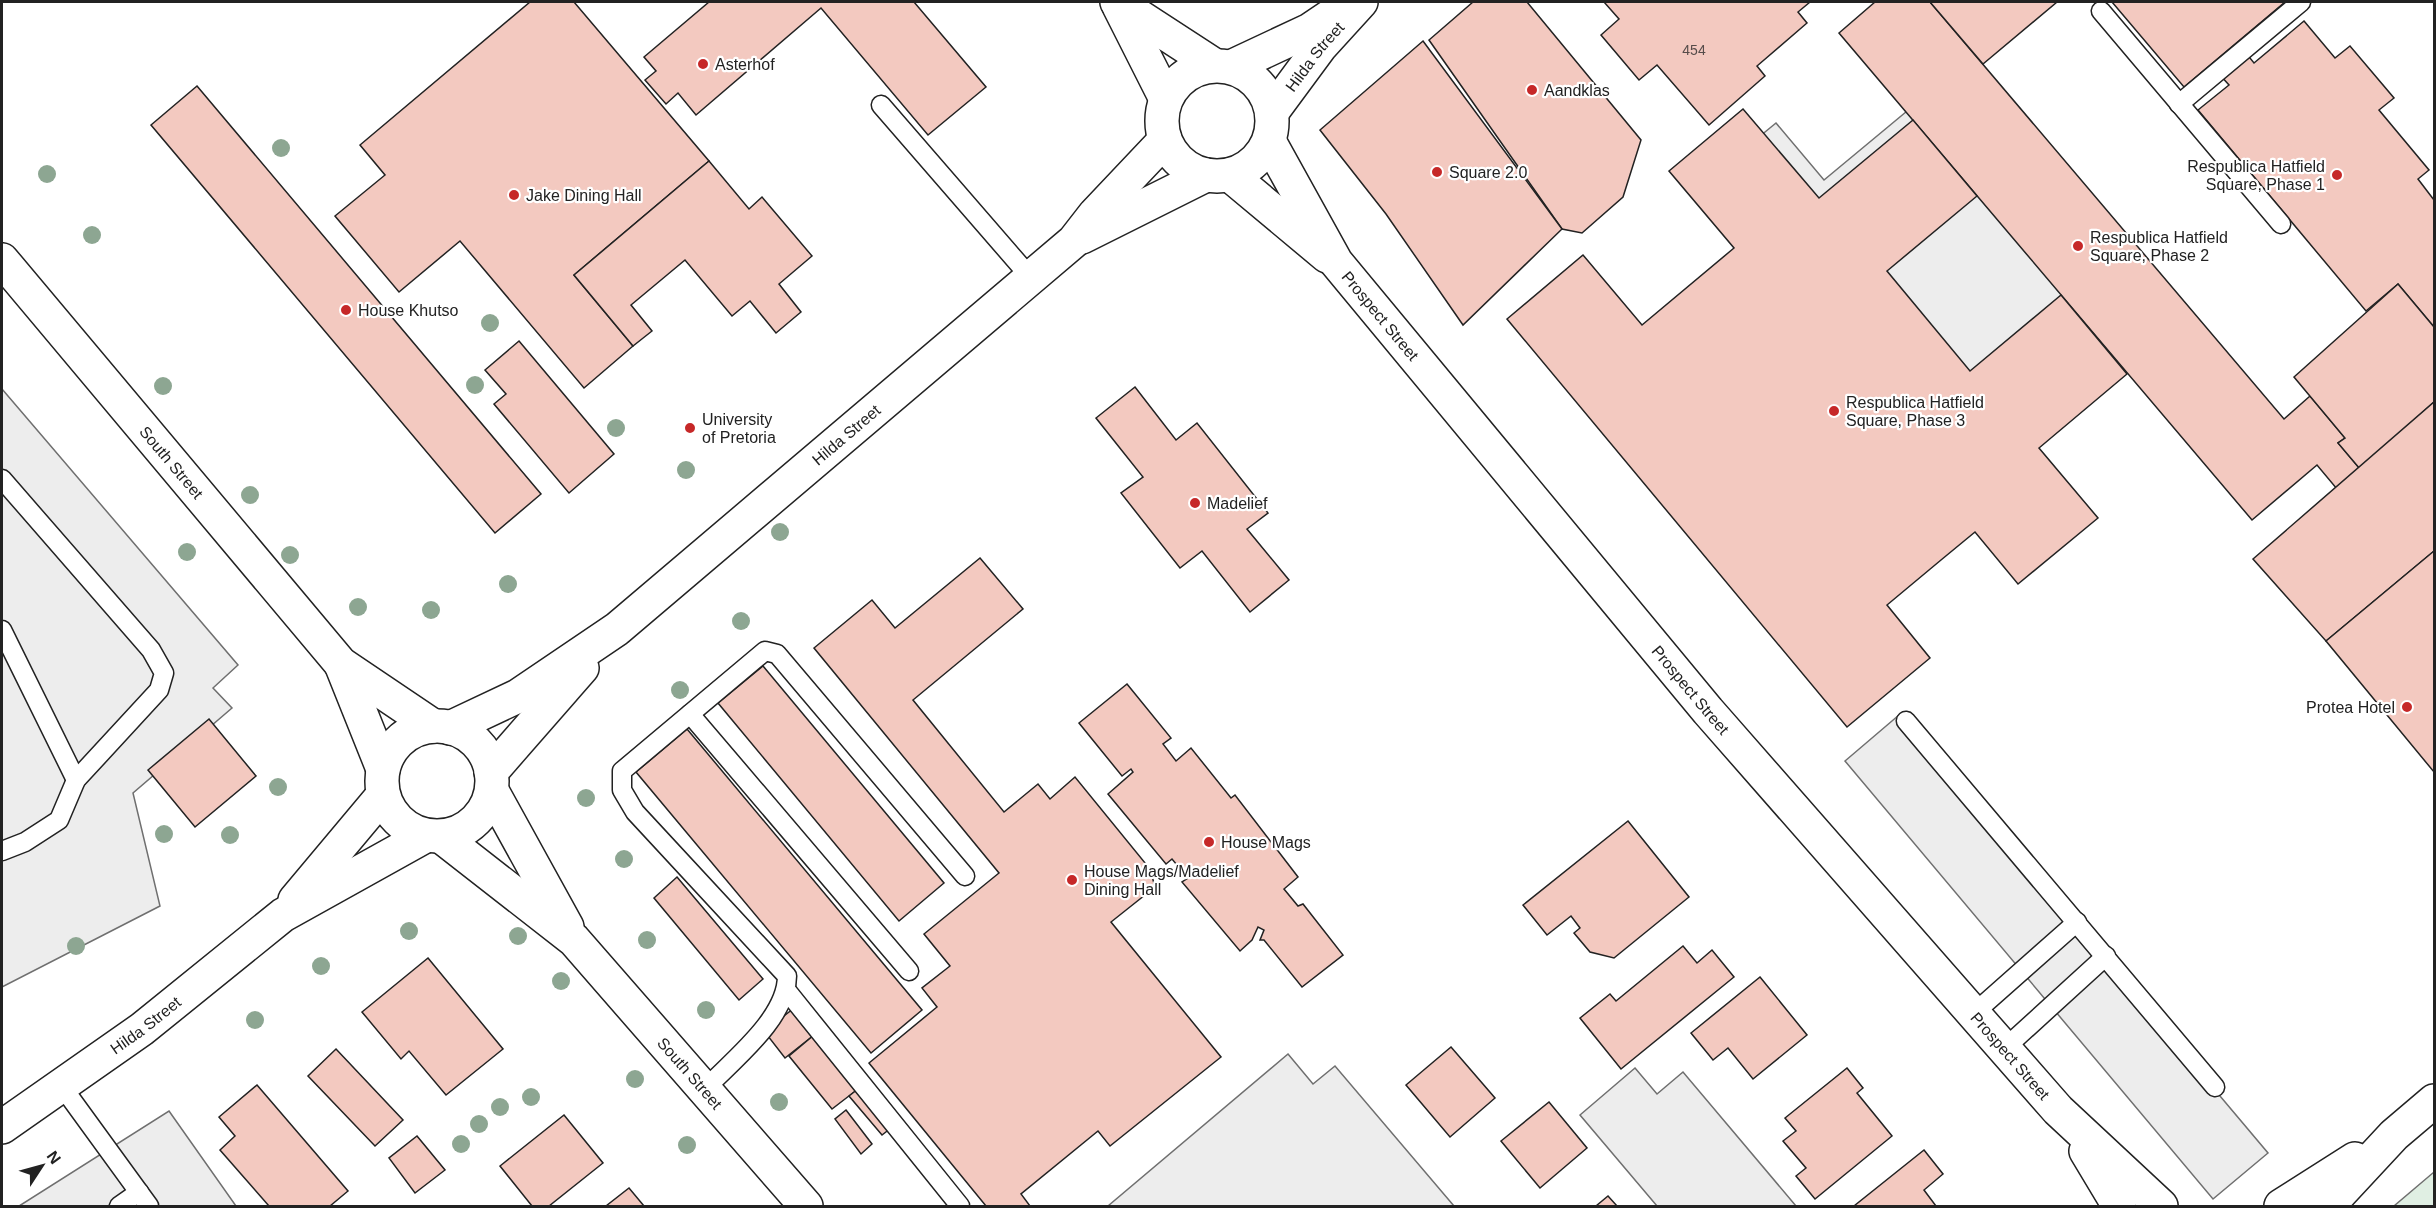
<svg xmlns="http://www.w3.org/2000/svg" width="2436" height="1208" font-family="Helvetica,sans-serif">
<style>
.green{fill:#e0efe3;stroke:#6f6f6f;stroke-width:1.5}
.parking{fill:#ededed;stroke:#6f6f6f;stroke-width:1.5}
.building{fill:#f3c9c0;stroke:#222;stroke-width:1.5}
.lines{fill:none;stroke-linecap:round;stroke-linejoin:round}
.service-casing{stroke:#222;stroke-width:21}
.minor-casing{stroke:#222;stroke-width:36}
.service{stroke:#fff;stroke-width:18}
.minor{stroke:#fff;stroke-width:33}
.tree{fill:#8da692}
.poi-dot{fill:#c62828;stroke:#fff;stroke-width:2}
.labels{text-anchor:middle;stroke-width:4.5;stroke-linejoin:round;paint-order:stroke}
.number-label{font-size:14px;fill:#564c4a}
.street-label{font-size:16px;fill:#222;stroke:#fff}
.poi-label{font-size:16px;fill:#222;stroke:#fff;text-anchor:start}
</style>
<rect width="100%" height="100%" fill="#fff"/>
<path class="green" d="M2434,1172V1206H2394Z"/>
<g class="parking">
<path d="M1930,92L2103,301L1959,421L1737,155L1776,123L1824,180Z"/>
<path d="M2,389L238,665L213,688L232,708L133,793L160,906L2,987Z"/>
<path d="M1899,715L2268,1153L2213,1199L1845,761Z"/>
<path d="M1288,1054L1313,1084L1335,1066L1454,1206H1108Z"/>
<path d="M1635,1068L1657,1094L1683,1072L1796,1206H1657L1580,1115Z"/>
<path d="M169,1111L236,1206H19Z"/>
</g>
<g class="building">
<path d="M530,2H574L709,161L574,275L633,346L584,388L460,241L399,292L335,216L385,175L360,145Z"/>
<path d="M709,2H914L986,87L928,135L821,8L696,115L678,93L666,104L645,80L656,71L644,57Z"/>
<path d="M1473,2H1527L1641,140L1623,197L1582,233L1562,229L1429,40Z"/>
<path d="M1604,2H1810L1798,12L1807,23L1757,66L1765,76L1709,125L1657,65L1639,80L1601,35L1619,19Z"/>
<path d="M1875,2H1930L2284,419L2310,396L2345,438L2338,443L2360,469L2337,489L2317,465L2252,520L1839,33Z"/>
<path d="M1930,2H2057L1983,64Z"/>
<path d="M2112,2H2285L2184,87Z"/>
<path d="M2304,21L2335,58L2350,46L2394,98L2379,110L2429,170L2418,179L2434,200V327L2398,284L2366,311L2198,110L2229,85L2220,75L2246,53L2254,63Z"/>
<path d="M1423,41L1562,229L1463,325L1386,214L1320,130Z"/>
<path d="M197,86L541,494L495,533L151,125Z"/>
<path d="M1743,109L1819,198L1913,120L1977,196L1887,271L1970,371L2061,295L2127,374L2039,448L2098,518L2018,584L1975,532L1941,560L1887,605L1930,658L1847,727L1507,319L1583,255L1642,325L1734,248L1669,171Z"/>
<path d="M709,161L749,209L762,197L812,256L779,284L801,312L776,333L750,301L732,316L685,260L631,305L652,331L633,346L574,275Z"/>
<path d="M2398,284L2434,327V402L2360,469L2338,443L2345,438L2294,377Z"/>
<path d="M519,341L614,454L569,493L494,404L506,394L485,370Z"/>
<path d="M1135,387L1176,440L1197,423L1268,513L1247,529L1289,580L1250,612L1202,551L1180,568L1121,493L1143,477L1096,418Z"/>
<path d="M2434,402V551L2326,641L2253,559Z"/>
<path d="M2434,551V772L2326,641Z"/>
<path d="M980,558L1023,609L913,700L1004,812L1038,784L1050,799L1075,777L1150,869L1155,887L1111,922L1221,1057L1110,1146L1098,1131L1021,1194L1030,1206H986L869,1063L937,1007L922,988L950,966L924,934L999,873L814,648L872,600L895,628Z"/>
<path d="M763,666L944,883L899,921L718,703Z"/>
<path d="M1127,684L1171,738L1163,744L1176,761L1191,748L1231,798L1235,795L1298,877L1284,889L1298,906L1303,904L1343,955L1302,987L1264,940H1260L1264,930L1258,927L1252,940L1240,951L1182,882L1188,878L1172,859L1166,864L1108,794L1133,772L1131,769L1122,776L1079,723Z"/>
<path d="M209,719L256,776L195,827L148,770Z"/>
<path d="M687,729L922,1010L871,1053L636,772Z"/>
<path d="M1628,821L1689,897L1614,958L1590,952L1574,933L1580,928L1571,916L1547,935L1523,905Z"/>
<path d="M677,877L763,979L739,1000L654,898Z"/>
<path d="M1683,946L1697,963L1712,950L1734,977L1621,1069L1580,1018L1610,994L1616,1001Z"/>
<path d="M428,958L503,1049L446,1095L409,1051L401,1059L362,1012Z"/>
<path d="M1760,977L1807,1035L1753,1079L1728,1048L1713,1060L1691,1033Z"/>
<path d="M793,1009L814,1035L785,1058L764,1031Z"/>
<path d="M814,1035L858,1089L832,1109L789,1056Z"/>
<path d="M1451,1047L1495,1098L1450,1137L1406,1085Z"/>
<path d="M336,1049L403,1120L375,1146L308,1076Z"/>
<path d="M1847,1068L1863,1088L1857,1093L1892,1136L1815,1199L1796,1176L1806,1168L1783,1141L1796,1131L1785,1118Z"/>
<path d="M257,1085L348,1191L330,1206H269L220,1150L235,1136L219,1117Z"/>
<path d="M858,1089L891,1128L882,1135L849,1096Z"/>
<path d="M1549,1102L1587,1148L1540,1188L1501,1141Z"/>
<path d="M846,1110L872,1144L861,1154L835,1119Z"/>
<path d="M564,1115L603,1163L549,1206H532L500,1166Z"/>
<path d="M417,1136L445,1170L415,1193L389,1158Z"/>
<path d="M1924,1150L1943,1174L1924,1190L1936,1206H1854Z"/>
<path d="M629,1188L644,1206H606Z"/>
<path d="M1608,1196L1617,1206H1596Z"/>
</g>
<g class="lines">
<defs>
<g id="service">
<path d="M2101,11L2281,224"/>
<path d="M2179,104L2301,2"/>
<path d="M881,105L1031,278"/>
<path d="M2,479L151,650L164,673L159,690L76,780L59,820L25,842L2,851"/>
<path d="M2,630L76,780"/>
<path d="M690,714L909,971"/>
<path d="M1906,721L2215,1087"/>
<path d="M787,991L960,1206"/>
<path d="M1973,1014L2077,922"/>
<path d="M2004,1049L2106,956"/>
<path d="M61,1085L149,1206"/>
<path d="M705,1089C733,1060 787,1018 787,976L635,812L622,790V771L765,651L777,654L965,876"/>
<path d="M119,1206L139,1192"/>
</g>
<g id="minor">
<path d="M1117,2L1214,65"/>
<path d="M1119,6L1166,99"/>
<circle cx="1217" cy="121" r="55"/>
<path d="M1231,67L1310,30L1338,11"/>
<path id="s1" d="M1272,112L1320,47L1361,2"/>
<path id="s2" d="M1269,141L1336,262L1708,711L2058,1110L2161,1206"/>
<path d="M1230,175L1327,256"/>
<path d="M1082,237L1206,175"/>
<path id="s3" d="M2,260L341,664L433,726"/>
<path d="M341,664L383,769"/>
<circle cx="437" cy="781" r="55"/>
<path id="s4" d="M450,728L518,696L617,629L1074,241L1095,214L1165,140"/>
<path d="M491,772L582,668"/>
<path d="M492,791L567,927"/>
<path id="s5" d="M442,837L574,940L806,1206"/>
<path d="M295,900L383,795"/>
<path id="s6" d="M2,1127L142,1029L283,915L425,836"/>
<path d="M2086,1151L2119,1206"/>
<path d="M2281,1206L2355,1159"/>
<path d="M2328,1206L2394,1135L2434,1101"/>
</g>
</defs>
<use href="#service" class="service-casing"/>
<use href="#minor" class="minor-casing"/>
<use href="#service" class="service"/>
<use href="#minor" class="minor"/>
</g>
<g class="tree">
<circle cx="281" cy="148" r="9"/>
<circle cx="47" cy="174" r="9"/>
<circle cx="92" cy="235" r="9"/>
<circle cx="490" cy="323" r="9"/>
<circle cx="475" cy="385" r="9"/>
<circle cx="163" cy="386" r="9"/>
<circle cx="616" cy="428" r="9"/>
<circle cx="686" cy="470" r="9"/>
<circle cx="250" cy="495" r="9"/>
<circle cx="780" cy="532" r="9"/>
<circle cx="187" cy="552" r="9"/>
<circle cx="290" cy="555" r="9"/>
<circle cx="508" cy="584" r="9"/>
<circle cx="358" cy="607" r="9"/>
<circle cx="431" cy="610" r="9"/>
<circle cx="741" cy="621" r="9"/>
<circle cx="680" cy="690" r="9"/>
<circle cx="278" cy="787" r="9"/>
<circle cx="586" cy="798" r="9"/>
<circle cx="164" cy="834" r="9"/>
<circle cx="230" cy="835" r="9"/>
<circle cx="624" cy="859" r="9"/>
<circle cx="409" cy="931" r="9"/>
<circle cx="518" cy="936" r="9"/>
<circle cx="647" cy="940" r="9"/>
<circle cx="76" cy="946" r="9"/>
<circle cx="321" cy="966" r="9"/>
<circle cx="561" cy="981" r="9"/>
<circle cx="706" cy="1010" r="9"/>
<circle cx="255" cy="1020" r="9"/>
<circle cx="635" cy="1079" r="9"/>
<circle cx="531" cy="1097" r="9"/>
<circle cx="779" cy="1102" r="9"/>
<circle cx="500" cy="1107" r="9"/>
<circle cx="479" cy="1124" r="9"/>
<circle cx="461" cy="1144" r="9"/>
<circle cx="687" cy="1145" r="9"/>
</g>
<g class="poi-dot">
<circle cx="703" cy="64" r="6"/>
<circle cx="1532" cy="90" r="6"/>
<circle cx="1437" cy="172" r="6"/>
<circle cx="2337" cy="175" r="6"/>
<circle cx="514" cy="195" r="6"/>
<circle cx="2078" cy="246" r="6"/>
<circle cx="346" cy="310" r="6"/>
<circle cx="1834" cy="411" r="6"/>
<circle cx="690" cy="428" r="6"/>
<circle cx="1195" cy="503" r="6"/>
<circle cx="2407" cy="707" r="6"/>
<circle cx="1209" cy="842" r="6"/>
<circle cx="1072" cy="880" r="6"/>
</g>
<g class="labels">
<g class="number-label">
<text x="1694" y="55">454</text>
</g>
<g class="street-label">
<text dy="6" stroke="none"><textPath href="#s1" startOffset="70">Hilda Street</textPath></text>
<text dy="6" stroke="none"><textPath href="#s2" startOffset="208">Prospect Street</textPath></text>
<text dy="6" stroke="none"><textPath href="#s4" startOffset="495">Hilda Street</textPath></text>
<text dy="6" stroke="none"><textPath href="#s3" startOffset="264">South Street</textPath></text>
<text dy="6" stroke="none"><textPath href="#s2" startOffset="694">Prospect Street</textPath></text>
<text dy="6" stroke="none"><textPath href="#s6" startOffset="176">Hilda Street</textPath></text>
<text dy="6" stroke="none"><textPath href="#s2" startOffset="1180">Prospect Street</textPath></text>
<text dy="6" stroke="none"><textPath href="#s5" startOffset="344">South Street</textPath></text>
</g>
<g class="poi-label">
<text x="715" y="70">Asterhof</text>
<text x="1544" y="96">Aandklas</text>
<text x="2325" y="172" text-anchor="end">Respublica Hatfield<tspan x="2325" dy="18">Square, Phase 1</tspan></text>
<text x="1449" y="178">Square 2.0</text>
<text x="526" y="201">Jake Dining Hall</text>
<text x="2090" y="243">Respublica Hatfield<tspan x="2090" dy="18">Square, Phase 2</tspan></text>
<text x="358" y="316">House Khutso</text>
<text x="1846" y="408">Respublica Hatfield<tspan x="1846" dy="18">Square, Phase 3</tspan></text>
<text x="702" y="425">University<tspan x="702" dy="18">of Pretoria</tspan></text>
<text x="1207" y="509">Madelief</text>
<text x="2395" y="713" text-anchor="end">Protea Hotel</text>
<text x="1221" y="848">House Mags</text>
<text x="1084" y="877">House Mags/Madelief<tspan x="1084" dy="18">Dining Hall</tspan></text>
</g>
</g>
<rect width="2436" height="1208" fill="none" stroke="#222222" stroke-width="6"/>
<g transform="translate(42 1166) rotate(54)" stroke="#ffffff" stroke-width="4.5" paint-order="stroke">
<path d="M0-4.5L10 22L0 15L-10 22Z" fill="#222222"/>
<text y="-9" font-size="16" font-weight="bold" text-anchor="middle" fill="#222222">N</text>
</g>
</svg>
